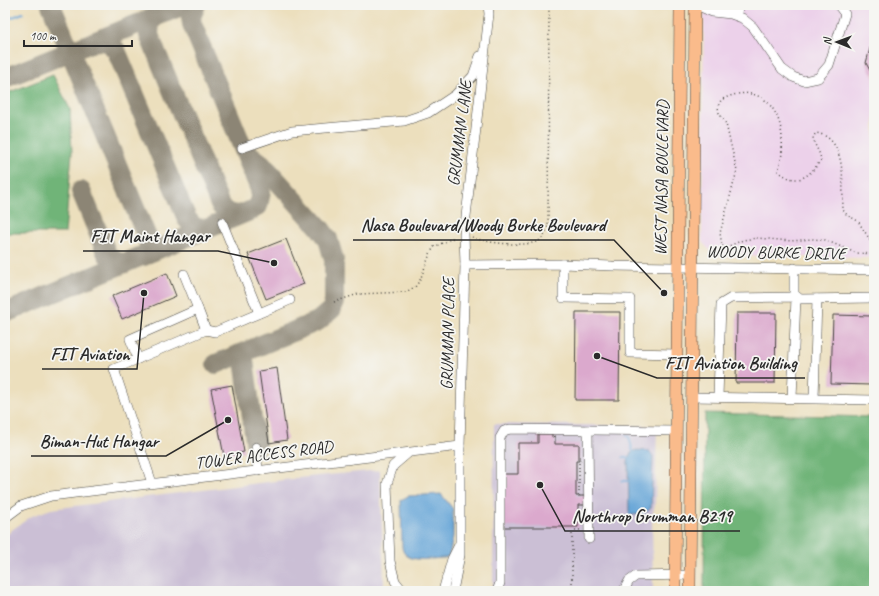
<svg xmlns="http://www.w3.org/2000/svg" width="879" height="596" font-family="Caveat,sans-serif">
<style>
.built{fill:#ecd1ea}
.industrial{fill:#cbbfd5}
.forest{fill:#70b478;stroke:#4e7052}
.water{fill:#65a4d7;stroke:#486881}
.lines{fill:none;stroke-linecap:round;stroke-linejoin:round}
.stream{stroke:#65a4d7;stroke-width:2}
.taxiway{stroke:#8c8574;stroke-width:20}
.building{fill:#dba9cd}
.minor-casing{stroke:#484641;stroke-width:10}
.major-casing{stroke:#484641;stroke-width:12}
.path{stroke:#484641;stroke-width:1.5;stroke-dasharray:1 3;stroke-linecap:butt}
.minor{stroke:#fff;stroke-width:9}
.major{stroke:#fabb8b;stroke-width:11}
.labels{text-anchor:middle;stroke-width:3.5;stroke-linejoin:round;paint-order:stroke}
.street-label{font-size:17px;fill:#2b2b2b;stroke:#f6f6f2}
.leader{fill:none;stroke:#2b2b2b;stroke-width:1.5}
.callout-dot{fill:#2b2b2b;stroke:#f6f6f2;stroke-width:1.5}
.callout-label{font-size:18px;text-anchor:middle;font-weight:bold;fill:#2b2b2b;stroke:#f6f6f2;stroke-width:3.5;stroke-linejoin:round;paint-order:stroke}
</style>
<rect width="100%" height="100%" fill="#f6f6f2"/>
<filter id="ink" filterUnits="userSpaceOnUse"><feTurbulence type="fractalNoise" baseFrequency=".025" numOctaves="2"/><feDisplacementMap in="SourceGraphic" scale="8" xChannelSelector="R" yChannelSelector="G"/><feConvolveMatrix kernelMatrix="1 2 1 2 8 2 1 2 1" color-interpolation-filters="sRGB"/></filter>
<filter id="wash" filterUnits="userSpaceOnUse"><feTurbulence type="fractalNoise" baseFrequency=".012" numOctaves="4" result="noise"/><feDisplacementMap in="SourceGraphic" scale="16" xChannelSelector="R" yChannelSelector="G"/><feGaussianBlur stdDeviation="0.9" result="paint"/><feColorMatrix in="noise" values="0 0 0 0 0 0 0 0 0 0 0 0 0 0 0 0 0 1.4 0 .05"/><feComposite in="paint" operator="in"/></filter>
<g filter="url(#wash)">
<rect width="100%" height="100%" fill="#ecdfbd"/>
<path class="built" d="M704,5H874V258L715,256L702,242Z"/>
<g class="industrial">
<path d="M494,424L657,426L655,506L652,515L653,591H491L493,588Z"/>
<path d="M380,470L384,586H380L384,591H388H5V537L13,529L32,516L51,509L308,477Z"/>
</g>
<g class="forest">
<path d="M53,75L70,109L72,153L65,233H5V94Z"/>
<path d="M705,413L874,417V591H704Z"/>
</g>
<g class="water">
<path d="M636,450L649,451L653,456L651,508L644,514L631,515L629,513L628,462L630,454Z"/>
<path d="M441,494L453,509V537L449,556L445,558C432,558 404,565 402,547L401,500L408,496Z"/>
</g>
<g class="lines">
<g class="stream">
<path d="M5,20L23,13"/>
<path d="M626,435L629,437L633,452"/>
<path d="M623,457L629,459"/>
<path d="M622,481H628"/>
<path d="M623,520H626L630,514"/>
</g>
<g class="taxiway">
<path d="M51,5L149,242L148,251L144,256"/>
<path d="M155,17L150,22L149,35L220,205L228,213L238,215"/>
<path d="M97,41L108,42L116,50L187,219L195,228L206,229"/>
<path d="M5,78L184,5"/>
<path d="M81,191L107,254L114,261L125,263"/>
<path d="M5,313L252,210L258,206L261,192L192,24L191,17L196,5"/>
<path d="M243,353L256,447"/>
<path d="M216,364L318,321L332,309L334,302V260L328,239L320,228L262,164L245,151"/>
</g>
</g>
<g id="blocks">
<g class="building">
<path d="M874,44V78L866,63L871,45Z"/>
<path d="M286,239L304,284L266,299L248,254Z"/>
<path d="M167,273L176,296L122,319L112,296Z"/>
<path d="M576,312H620L619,400H575Z"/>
<path d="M737,313H776L775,383H736Z"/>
<path d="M833,315L872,316L871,385L831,384Z"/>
<path d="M277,368L287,440L269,443L259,371Z"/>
<path d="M232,385L244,452L224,456L211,389Z"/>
<path d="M538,434H552V437L555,436V444H579V461H576V496H587V505H578V527H503V474H518V443H538Z"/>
</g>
</g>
</g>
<g filter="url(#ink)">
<use href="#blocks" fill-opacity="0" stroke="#484641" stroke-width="1"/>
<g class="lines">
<defs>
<g id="minor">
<path d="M696,5L712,12L731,14L742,18L753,27L782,69L793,77L804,81L818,78L829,65L845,14L838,5"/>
<path d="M737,15L738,5"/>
<path d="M242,148L292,131L404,121L428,113L455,95L473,76L480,56"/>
<path d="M222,222L259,313"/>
<path d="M563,264V298L630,299V353L677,354"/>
<path d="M465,265L563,264L612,266L874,270"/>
<path d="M794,268V294L800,299L874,298"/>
<path d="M198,309L206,330"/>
<path d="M138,359L130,339L198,309L184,274"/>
<path d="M691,397L874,400"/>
<path d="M718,397L721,304L731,298L796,297L792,398"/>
<path d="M814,398L817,299"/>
<path d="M588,430L589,539"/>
<path d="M256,447L258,471"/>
<path d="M152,483L114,369L206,330L215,332L290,300"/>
<path d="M5,518L21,506L51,496L460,446"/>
<path d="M624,590L629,581L636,576L690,575"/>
<path d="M403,591L395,581L390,561L387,484L393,466L407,454"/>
<path d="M443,591L452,559L459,545"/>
<path d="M453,591L460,555V446L465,265L464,234L486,40L489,14L488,5"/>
<path d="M497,591L500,583V438L504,431L510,429L676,431"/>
</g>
<g id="major">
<path d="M675,591L680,5"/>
<path d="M690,591L695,5"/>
</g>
</defs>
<use href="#minor" class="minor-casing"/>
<use href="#major" class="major-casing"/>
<g class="path">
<path d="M472,237C484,243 529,248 540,240C545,236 547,230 548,224L549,5"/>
<path d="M874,241L870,240L858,221L847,215L843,210C842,186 848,138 816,133L813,137C814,146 820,151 821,160C809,177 797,187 778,171C780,165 782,157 782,150C785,111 761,79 721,100L718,107L719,113L726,124L737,171L720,233L722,246L727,247L743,240L757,238L791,241L812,239L825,240L856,253L874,254"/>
<path d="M334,302L358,294L406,292L415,287L420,280L430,254L434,247L455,237"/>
<path d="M579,496V462L581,461"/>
<path d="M572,591V530H581"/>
</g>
<use href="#minor" class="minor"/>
<use href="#major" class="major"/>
</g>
</g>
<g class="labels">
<g class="street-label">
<text transform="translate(459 133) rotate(-83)" y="6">GRUMMAN LANE</text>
<text transform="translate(661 178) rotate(-89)" y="6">WEST NASA BOULEVARD</text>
<text transform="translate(776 252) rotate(1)" y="6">WOODY BURKE DRIVE</text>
<text transform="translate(447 334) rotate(-89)" y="6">GRUMMAN PLACE</text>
<text transform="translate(264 454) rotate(-7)" y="6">TOWER ACCESS ROAD</text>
</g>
</g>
<path class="leader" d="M664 293L614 240H353M274 263L218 251H83M144 293L137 369H42M597 356L657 378H805M228 420L166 456H31M540 485L565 531H740"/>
<g class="callout-dot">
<circle cx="664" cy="293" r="4"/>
<circle cx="274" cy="263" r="4"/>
<circle cx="144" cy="293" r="4"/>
<circle cx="597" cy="356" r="4"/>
<circle cx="228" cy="420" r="4"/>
<circle cx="540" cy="485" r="4"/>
</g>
<g class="callout-label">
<text x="483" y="231">Nasa Boulevard/Woody Burke Boulevard</text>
<text x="150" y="242">FIT Maint Hangar</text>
<text x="90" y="360">FIT Aviation</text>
<text x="731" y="369">FIT Aviation Building</text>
<text x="99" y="447">Biman-Hut Hangar</text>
<text x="652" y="522">Northrop Grumman B219</text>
</g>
<rect width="879" height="596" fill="none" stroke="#f6f6f2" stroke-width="20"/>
<g transform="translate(837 42) rotate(271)" stroke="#f6f6f2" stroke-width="3" paint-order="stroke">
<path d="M0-3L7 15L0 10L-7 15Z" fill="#2b2b2b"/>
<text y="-6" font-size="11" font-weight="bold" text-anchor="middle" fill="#2b2b2b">N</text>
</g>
<path d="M24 40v6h108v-6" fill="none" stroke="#2b2b2b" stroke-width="2"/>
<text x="30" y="40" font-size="12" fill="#2b2b2b" stroke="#f6f6f2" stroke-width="3" paint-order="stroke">100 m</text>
</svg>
